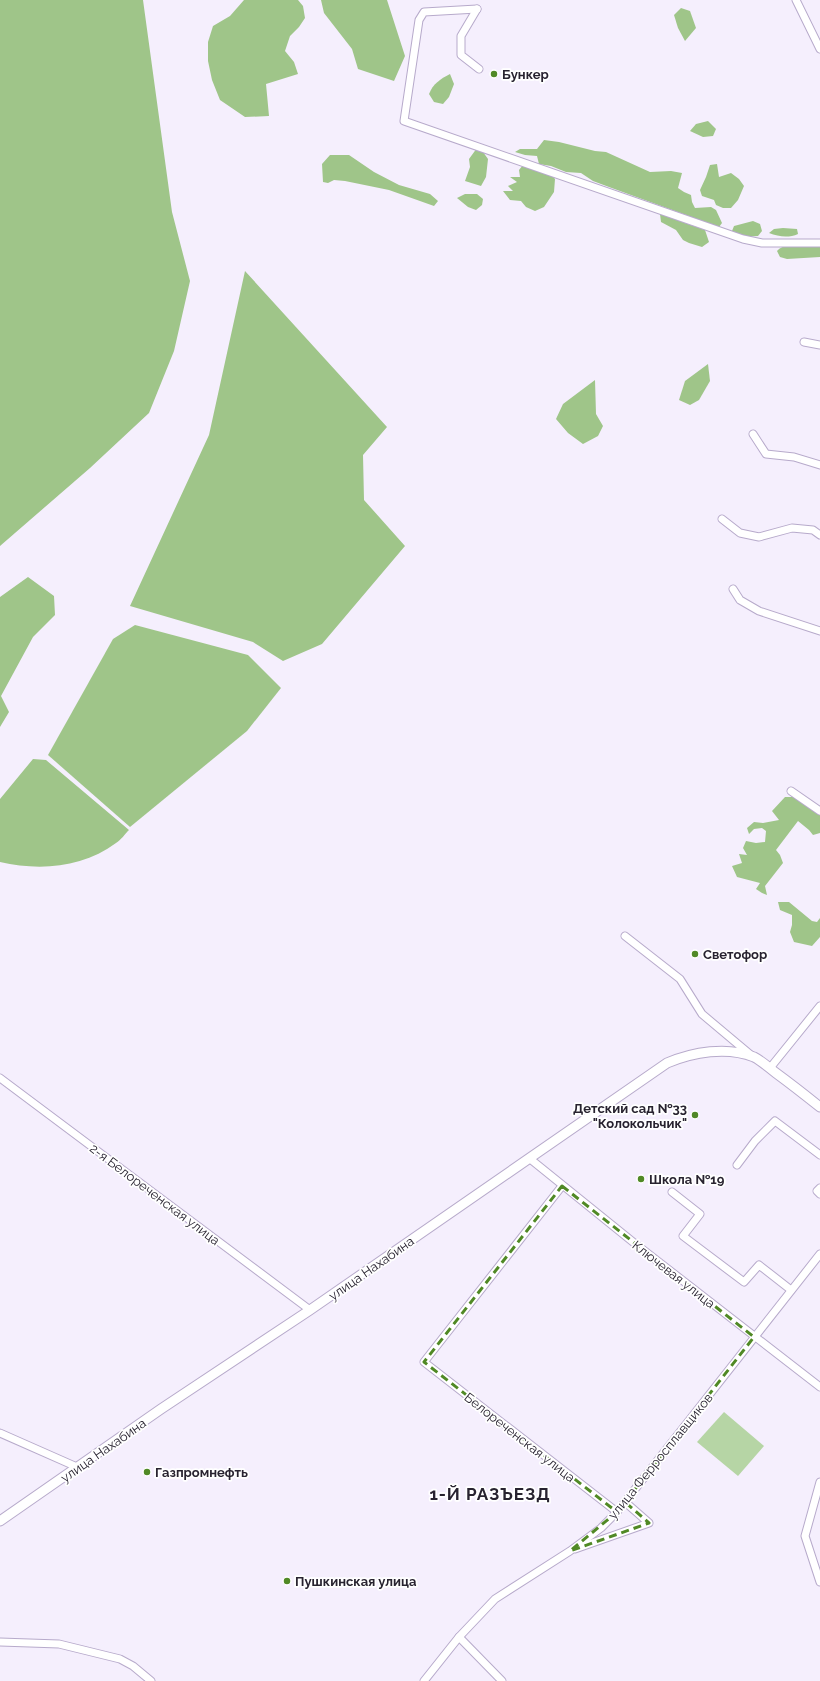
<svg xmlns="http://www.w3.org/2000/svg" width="820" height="1681" font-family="Raleway,sans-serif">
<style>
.green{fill:#b6d5a5}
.forest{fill:#9fc589}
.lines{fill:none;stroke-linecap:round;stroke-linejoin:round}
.minor-casing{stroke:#b7aacb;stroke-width:9}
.major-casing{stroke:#b7aacb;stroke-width:11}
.minor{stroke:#fff;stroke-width:7}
.major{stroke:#fff;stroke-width:9}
.marked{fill:none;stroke:#508925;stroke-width:3;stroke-dasharray:8 5;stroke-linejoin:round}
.poi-dot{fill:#508925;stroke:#fff;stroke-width:1.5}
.labels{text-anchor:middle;stroke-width:3.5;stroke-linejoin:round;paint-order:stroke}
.poi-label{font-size:13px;font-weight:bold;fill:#282330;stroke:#fff;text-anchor:start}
.street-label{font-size:13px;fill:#282330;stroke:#fff}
.district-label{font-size:17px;font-weight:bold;letter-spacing:1px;fill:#282330;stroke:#fff}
</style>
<rect width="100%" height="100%" fill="#f5effd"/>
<path class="green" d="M724,1412L764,1446L738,1476L697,1442Z"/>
<g class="forest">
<path d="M0,0H143L172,212L190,281L174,351L149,413L90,468L0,546Z"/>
<path d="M244,0H298L303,6L305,18L299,27L290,36L285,51L294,62L298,74L266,84L269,116L245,117L220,100L212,80L208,61V42L213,26L230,16Z"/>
<path d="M321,0H387L405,56L394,81L358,69L352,49L324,13Z"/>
<path d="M681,8L690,11L696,28L685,41L678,28L674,15Z"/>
<path d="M450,74L454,84L449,97L443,104L434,102L429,94C433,84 440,79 450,74Z"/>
<path d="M708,121L716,129L713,136L703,137L690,131L696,124Z"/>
<path d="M544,140L559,142L595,151L606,152L650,172L671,171L682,173L678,188L684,192L691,195L692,202L695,208L711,207L716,210L722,223L719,227L609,187L593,181L581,173L566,172L551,166L539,164L537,156L525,155L515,152L520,149H537Z"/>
<path d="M477,148L483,152L488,159L486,177L481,186L465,181L470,167L469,159Z"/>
<path d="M330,155H349L374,172L399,185L430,194L438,201L434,206L389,190L345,181L334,180L328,183L323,182L322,164Z"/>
<path d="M717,164L719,177L731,173L739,179L744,186L738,200L731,208H723L716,205L714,200L702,196L700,190L706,177L710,165Z"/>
<path d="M523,165L550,173L555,179L554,192L544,207L535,211L526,207L521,201L510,200L503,191H513L508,186L517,182L510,177H520L519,170Z"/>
<path d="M465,194H477L483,199L482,205L476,210L468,207L457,198Z"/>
<path d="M660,214L705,230L709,242L702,247L689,243L683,240L676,230L661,222Z"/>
<path d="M753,221L760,224L762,231L758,236L740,237L732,231L734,226Z"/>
<path d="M783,228L797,229L798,234C789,238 779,237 769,233L774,229Z"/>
<path d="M820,244V257L787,259L780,257L777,251C786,241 808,244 820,244Z"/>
<path d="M245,271L387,427L363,455L364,500L405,546L322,644L283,661L253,642L130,606L209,435Z"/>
<path d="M708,364L710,381L699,400L690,405L679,400L685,381Z"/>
<path d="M595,380L596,414L603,426L598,436L583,444L568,433L556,419L563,404Z"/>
<path d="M28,577L54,596L55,615L33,637L1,696L9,712L0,727V597Z"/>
<path d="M135,625L248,655L281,688L247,731L130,827L48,755L113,639Z"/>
<path d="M33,759L46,760L129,830C125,834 121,840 116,843C83,868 39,871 0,862V799Z"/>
<path d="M785,797H795L820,814V833L813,835L809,830L798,821L776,850L780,855L783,863L765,886L767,895L762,893L756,889L760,883L737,877L732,866L742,863L739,854L747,855L743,848L746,841L756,843L765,842L766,831L762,828L754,829L749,834L747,828L754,822L763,823L779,820L772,811Z"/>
<path d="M778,902H789L812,921L817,922L820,918V937L812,946L794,942L790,932L792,925V915L780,910Z"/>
</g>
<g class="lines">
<defs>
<g id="minor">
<path d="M796,0L820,49"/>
<path d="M477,9L424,12L419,20L404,121L743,239L762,243H820"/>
<path d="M477,9L461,36V55L479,69"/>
<path d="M804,342L820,345"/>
<path d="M753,434L766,454L794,457L820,465"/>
<path d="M722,519L740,533L759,537L792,528L813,530L820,535"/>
<path d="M733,589L740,600L759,611L820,631"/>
<path d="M791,791L820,811"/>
<path d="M625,936L680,979L702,1014L752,1056"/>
<path d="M770,1068L820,1006"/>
<path d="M0,1078L310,1310"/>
<path d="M529,1158L633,1242L820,1387"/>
<path d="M737,1165L755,1141L775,1121L820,1155"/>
<path d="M562,1186L424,1362L617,1512"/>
<path d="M820,1188L817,1191L820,1194"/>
<path d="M672,1192L700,1214L683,1236L744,1282L759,1265L791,1290"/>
<path d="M0,1433L77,1467"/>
<path d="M820,1482L805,1536L820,1582"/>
<path d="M575,1549L649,1523L625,1502"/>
<path d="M459,1637L502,1681"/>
<path d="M0,1642L59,1644L120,1659L133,1666L151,1681"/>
<path d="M424,1681L459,1637L495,1599L570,1551L601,1528L617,1512L820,1254"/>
</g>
<path id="major" d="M0,1521L161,1409L310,1310L667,1063C693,1052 727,1046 754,1057C762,1061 769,1068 776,1073C791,1084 805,1095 820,1107"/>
</defs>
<use href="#minor" class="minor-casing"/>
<use href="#major" class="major-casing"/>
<use href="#minor" class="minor"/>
<use href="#major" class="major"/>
</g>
<path class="marked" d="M562,1186L754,1337L625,1502L649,1523L570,1551L617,1512L424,1362Z"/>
<g class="poi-dot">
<circle cx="494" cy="74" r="4"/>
<circle cx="695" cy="954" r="4"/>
<circle cx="695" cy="1115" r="4"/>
<circle cx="641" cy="1179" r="4"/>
<circle cx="147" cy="1472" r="4"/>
<circle cx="287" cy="1581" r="4"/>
</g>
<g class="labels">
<g class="poi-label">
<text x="502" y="79">Бункер</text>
<text x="703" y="959">Светофор</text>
<text x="687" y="1113" text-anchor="end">Детский сад №33<tspan x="687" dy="15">"Колокольчик"</tspan></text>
<text x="649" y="1184">Школа №19</text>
<text x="155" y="1477">Газпромнефть</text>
<text x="295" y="1586">Пушкинская улица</text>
</g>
<g class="street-label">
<text transform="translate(155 1194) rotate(37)" y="5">2-я Белореченская улица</text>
<text transform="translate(371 1268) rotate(-35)" y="5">улица Нахабина</text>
<text transform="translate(674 1274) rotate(38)" y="5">Ключевая улица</text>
<text transform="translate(520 1437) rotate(38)" y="5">Белореченская улица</text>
<text transform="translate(103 1450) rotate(-35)" y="5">улица Нахабина</text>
<text transform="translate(660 1456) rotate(-51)" y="5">улица Ферросплавщиков</text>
</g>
<g class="district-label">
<text x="490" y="1500">1-Й РАЗЪЕЗД</text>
</g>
</g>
</svg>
